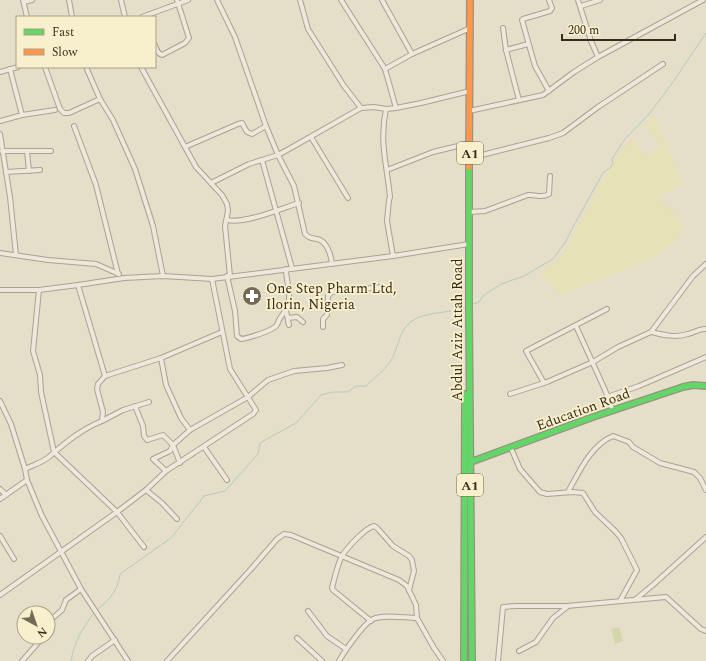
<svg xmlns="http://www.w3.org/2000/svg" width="706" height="661" font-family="Spectral,serif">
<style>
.farmland{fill:#e7e1b7}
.green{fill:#d3d7aa}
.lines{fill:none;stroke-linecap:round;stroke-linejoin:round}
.stream{stroke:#b5cbbf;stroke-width:1}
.street-casing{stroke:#aaa293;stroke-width:6}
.fast-casing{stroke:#999283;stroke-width:8}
.slow-casing{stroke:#999283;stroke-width:8}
.street{stroke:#ede8db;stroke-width:4}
.fast{stroke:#63d668;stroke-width:5.5}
.slow{stroke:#ff974d;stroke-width:5.5}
.labels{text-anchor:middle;stroke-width:3.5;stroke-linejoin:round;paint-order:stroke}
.shield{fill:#f8efcd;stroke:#726650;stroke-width:1}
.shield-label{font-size:13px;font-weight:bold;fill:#392b1a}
.poi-label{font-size:14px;fill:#392b1a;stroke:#f8efcd;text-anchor:start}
.street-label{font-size:14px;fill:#392b1a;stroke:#f8efcd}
</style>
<rect width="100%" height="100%" fill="#e5dfc9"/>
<path class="farmland" d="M654,115L683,184L658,197L684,224L678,239L651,259L560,295L540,273L561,257L614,159L633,139L646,158L661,145L646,126Z"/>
<path class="green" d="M619,627L623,641L615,644L611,629Z"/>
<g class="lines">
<g class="stream">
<path d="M473,304L479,302L484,295L501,284L524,276L553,259L566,241L574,225L603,173L611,167L613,163L612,159L625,139L649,114L673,82L706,33"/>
<path d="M96,611C109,600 118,591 120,574L171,538L204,496L225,491L258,454L260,443L296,423L321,395L332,392H348L356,386H366C374,378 384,371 390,362C399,349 398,330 412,321C426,311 450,314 466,307"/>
<path d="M71,661C74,643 82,628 94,613"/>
</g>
<defs>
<g id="street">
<path d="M23,0L27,17"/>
<path d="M69,0L72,17"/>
<path d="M121,0L125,17"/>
<path d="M217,0L235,37L266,126L278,155L294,186L305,234C309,238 311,238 317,239C327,241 331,255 332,264"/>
<path d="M300,0L308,29L344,86L361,108"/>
<path d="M341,0L385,69L396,108"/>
<path d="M382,0L412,54"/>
<path d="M549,0L552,8L550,11L523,19L522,20L535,66L549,91"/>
<path d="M578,0L591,41L598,57"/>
<path d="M24,2L32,0"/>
<path d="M581,6L600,0"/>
<path d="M142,17L188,0"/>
<path d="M503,28L506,50L519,100"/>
<path d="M155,45C156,49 157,53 162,55L185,43L189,38L177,0"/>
<path d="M506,50L528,44"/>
<path d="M45,67L60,109L64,113H69L100,99"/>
<path d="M86,67L100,99L113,120L135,169L153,226L163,276"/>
<path d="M141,67L196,167L222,195L227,204L228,211L225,226L230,276"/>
<path d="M385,69L412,54L466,30L469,29"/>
<path d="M0,72L18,67"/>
<path d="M386,109C379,142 387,165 390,197L389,200L387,221L393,256"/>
<path d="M469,111L543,95L574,72L598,57L703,0"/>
<path d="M22,115L55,110"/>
<path d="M0,121L22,115L10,69"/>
<path d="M74,126L96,185L118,274"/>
<path d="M0,134L10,197L16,255"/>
<path d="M311,137L348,198"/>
<path d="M185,147L238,124L242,123L247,132L252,134L266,126"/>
<path d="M2,151H51"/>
<path d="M27,151L29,171"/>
<path d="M470,158L549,138L563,133L598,107L663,64"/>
<path d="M262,160L292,268"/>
<path d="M387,170L433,152L466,144"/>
<path d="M6,172L40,170"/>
<path d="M211,183L249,164L278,155L289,149L361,108L374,107L386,109L396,108L421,103L466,92"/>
<path d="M470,212L485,211L528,195C536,194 541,199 549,194L550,176"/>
<path d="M227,220C245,224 280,209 299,203"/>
<path d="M0,253L48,260L96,264L119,274"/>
<path d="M227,276L235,311L237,336L241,339C249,338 271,331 276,326C278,324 278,322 279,320C283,313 288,309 289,300C290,290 286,279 286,269"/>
<path d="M78,285L105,376"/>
<path d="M0,290H39L78,285L124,278L163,276L212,279L393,256L469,244"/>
<path d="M39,290L33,351L40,375L41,392L54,452L117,512L144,547"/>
<path d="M286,311L289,325"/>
<path d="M288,318L297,317L303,322"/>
<path d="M576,326L605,390L613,411"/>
<path d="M323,327V319L327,315L328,296L332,292L382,287"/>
<path d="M651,332C663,335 676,338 688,334C694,333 700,328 706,329"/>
<path d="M161,358L166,385L181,418L190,430"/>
<path d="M544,383L526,351L607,309"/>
<path d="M510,394L547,382L593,362L618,347L651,332L693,276L706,264"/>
<path d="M607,397L639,386L706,357"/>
<path d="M0,401L11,424L25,469L27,480L42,516L81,589L128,661"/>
<path d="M135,406L143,426L144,436L147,440L163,435L173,445L180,463"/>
<path d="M102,421L123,410L149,402"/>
<path d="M204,447L227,480"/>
<path d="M511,448L520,469L540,492L547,494L573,492L583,493L595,512L615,531L621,538L637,570L620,601"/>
<path d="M25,469C33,465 44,462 50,456C66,442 82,429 102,421L103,412L97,389L98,384L105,376L161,358L222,332"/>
<path d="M166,471L153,459L170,451L173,445L190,430L248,397L268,380L294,371L327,368L342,365"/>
<path d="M0,489L6,495"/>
<path d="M146,490L162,503L177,519"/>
<path d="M568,492C579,472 591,445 613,436L629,442L633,447L660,463L694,472L700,478L706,490"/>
<path d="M0,499L27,480"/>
<path d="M0,536L14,559"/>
<path d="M0,595L117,512L146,490L166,471L253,414L256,410L230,369L212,279"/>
<path d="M636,599L654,584L706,537"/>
<path d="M308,611L327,636L346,649"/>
<path d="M371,621L333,590L332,588C334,580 338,563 342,556C347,548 365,528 374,526L377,528L393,546L409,556L412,560L414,571L409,590"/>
<path d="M48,622L62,610L66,600L81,589"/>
<path d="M297,638L322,661"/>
<path d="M519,651L536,642L553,618L567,607"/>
<path d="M22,661L38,643L41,637"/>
<path d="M88,661L92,656L115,640"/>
<path d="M167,661L252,568L277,539L284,534L291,535L399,580L407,586L416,605L417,618L434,648L443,661"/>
<path d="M339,661C344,652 364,623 373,619C384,614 405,618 417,618"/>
<path d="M498,661L503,607L516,606H567L666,597L701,629L706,631"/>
</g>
<g id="fast">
<path d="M469,167V309L472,661"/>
<path d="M468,463L593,417L683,387L693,385L706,386"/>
<path d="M464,661L465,394"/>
</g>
<path id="slow" d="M469,167L470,0"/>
</defs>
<use href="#street" class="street-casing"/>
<use href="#fast" class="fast-casing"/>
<use href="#slow" class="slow-casing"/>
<use href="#street" class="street"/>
<use href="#fast" class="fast"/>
<use href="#slow" class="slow"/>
</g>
<defs>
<symbol id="pharmacy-disc" viewBox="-11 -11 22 22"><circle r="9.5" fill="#756a57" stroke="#f8efcd"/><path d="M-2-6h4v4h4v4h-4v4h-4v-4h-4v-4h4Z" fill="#fff"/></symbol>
</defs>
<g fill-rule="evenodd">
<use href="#pharmacy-disc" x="241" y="285" width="22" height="22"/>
</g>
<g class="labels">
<g class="shield">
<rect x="457" y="142" width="26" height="22" rx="3"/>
<rect x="457" y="474" width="26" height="22" rx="3"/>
</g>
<g class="shield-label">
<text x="470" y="158">A1</text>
<text x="470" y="490">A1</text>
</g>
<g class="poi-label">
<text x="266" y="293">One Step Pharm Ltd,<tspan x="266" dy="16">Ilorin, Nigeria</tspan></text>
</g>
<g class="street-label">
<text transform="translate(457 330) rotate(-90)" y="5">Abdul Aziz Attah Road</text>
<text transform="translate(583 409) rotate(-20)" y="5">Education Road</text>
</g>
</g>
<rect x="16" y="16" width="140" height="52" fill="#f8efcd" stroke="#aca185"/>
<rect x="24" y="29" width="20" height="6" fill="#63d668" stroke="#aca185"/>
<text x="52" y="36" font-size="12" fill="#392b1a">Fast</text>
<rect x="24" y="49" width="20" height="6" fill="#ff974d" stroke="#aca185"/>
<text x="52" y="56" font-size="12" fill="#392b1a">Slow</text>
<g transform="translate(36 625) rotate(140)"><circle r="19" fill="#f8efcd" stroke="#aca185"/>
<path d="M0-3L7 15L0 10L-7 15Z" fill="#756a57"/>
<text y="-6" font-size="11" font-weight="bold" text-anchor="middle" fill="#392b1a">N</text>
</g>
<path d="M562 34v6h113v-6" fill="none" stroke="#392b1a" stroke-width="2"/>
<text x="568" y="34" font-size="12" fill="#392b1a" stroke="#f8efcd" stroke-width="3" paint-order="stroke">200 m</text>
</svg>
